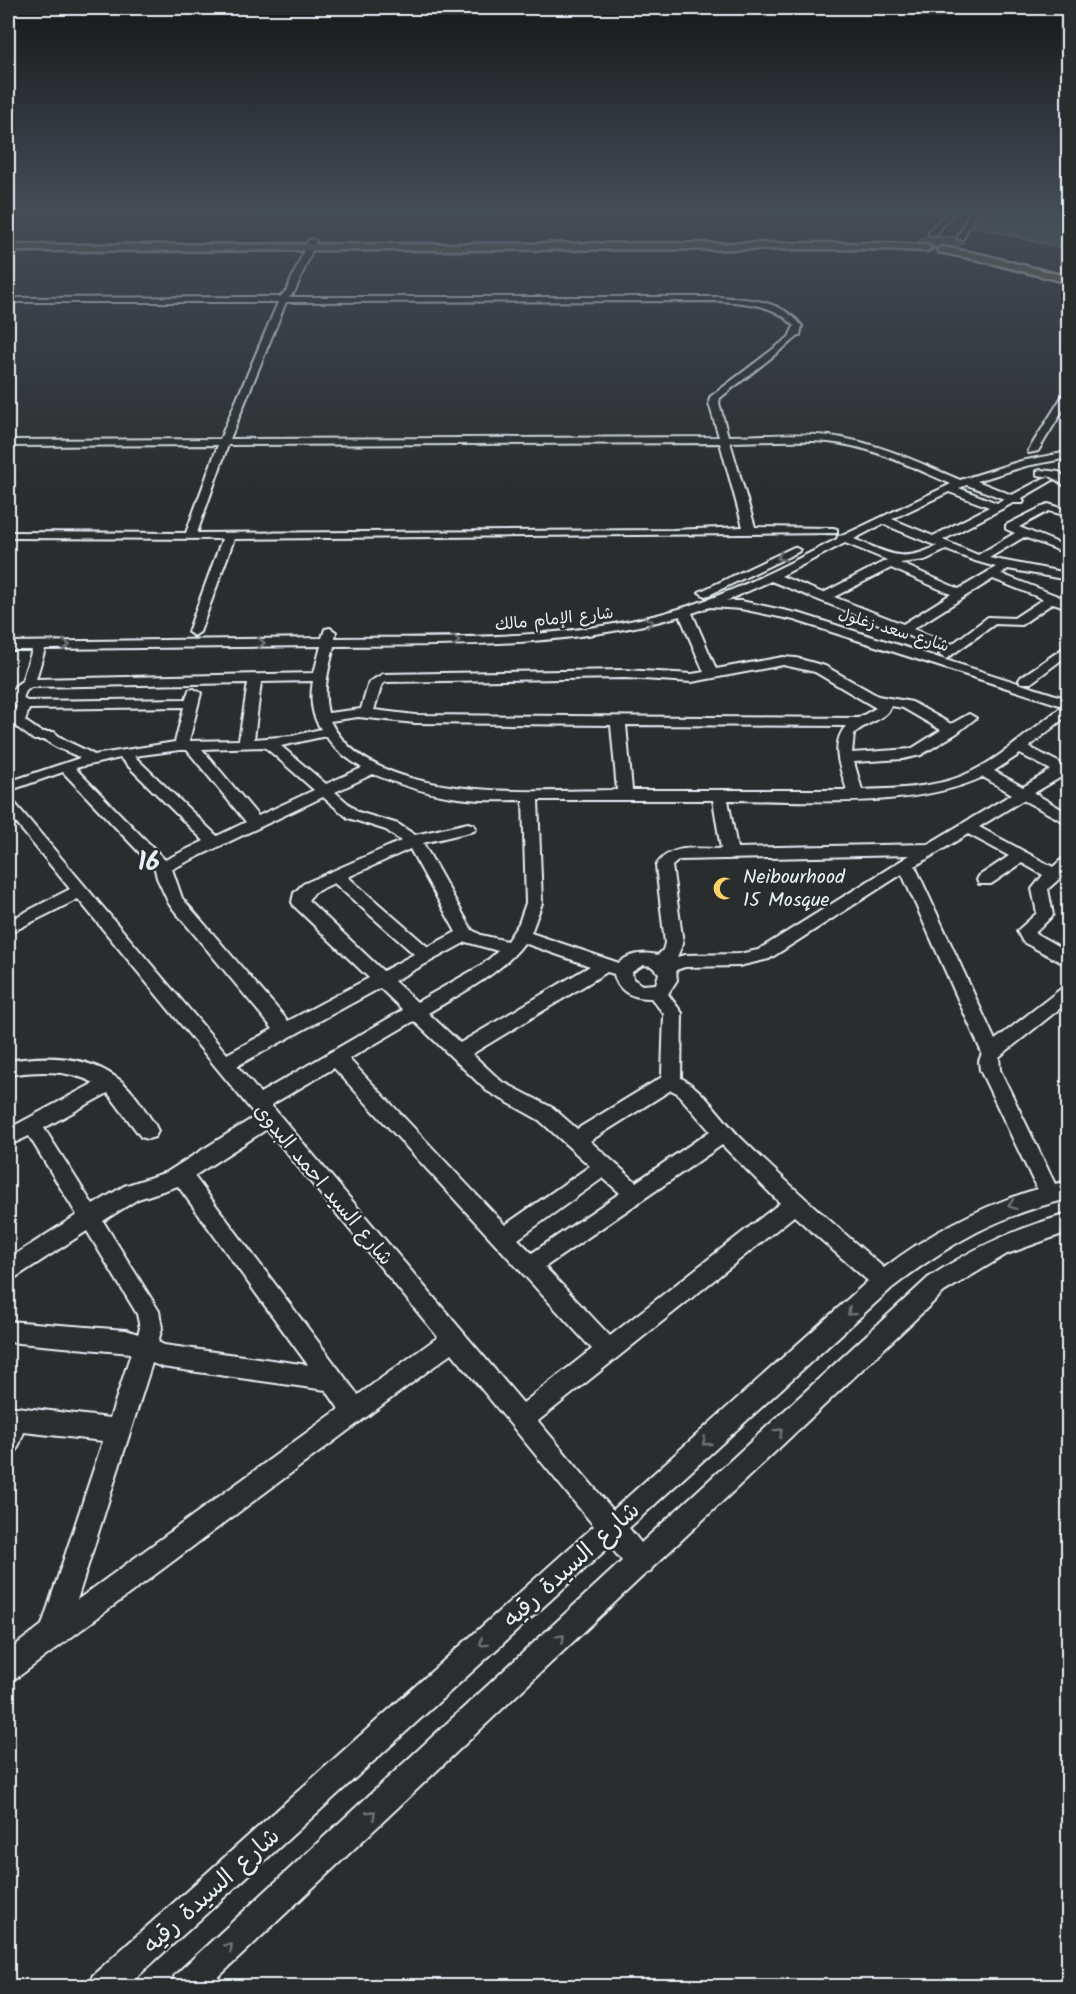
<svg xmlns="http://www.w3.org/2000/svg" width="1076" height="1994" font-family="Kalam,'Playpen Sans Arabic',sans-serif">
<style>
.green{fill:#646e55;stroke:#a6b0a6;stroke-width:1.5}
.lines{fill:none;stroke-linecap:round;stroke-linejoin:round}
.minor-casing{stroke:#e8f1f8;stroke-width:4}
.major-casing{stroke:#e8f1f8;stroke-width:5}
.minor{fill:#2a2d2e;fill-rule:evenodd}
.major{fill:#746c4b;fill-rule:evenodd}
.oneway{stroke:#6c7275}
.labels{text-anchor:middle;stroke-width:4.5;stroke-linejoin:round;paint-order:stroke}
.far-street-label{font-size:16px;fill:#e8f1f8;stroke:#2a2d2e}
.poi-label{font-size:20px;fill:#e8f1f8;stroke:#2a2d2e;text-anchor:start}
.street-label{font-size:20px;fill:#e8f1f8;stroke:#2a2d2e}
.near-street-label{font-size:24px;fill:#e8f1f8;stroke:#2a2d2e}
.district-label{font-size:26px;font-weight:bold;fill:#e8f1f8;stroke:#2a2d2e}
</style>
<rect width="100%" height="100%" fill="#2a2d2e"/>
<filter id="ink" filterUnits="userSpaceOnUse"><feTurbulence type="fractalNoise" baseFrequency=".0167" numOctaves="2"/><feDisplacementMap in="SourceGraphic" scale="12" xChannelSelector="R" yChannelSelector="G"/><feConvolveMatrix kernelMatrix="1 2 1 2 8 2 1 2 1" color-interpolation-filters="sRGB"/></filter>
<g filter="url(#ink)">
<g class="green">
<path d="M989,209H1068V250L968,225Z"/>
<path d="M926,236L953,237L964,243C952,251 931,249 919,241Z"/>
</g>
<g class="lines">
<defs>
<g id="minor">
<path d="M949,209H956L935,236H929V232Z"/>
<path d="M971,209H978L963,239H957Z"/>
<path d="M312,239L316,241L295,291L289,297H719C750,299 782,300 802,326L800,335L720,398L719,403L728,436C762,436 797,432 830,436C876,442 918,462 960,480L1021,461L1068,452V458L1026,466L977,481L1012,495L1044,478L1048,477L1053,480L1022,498L1024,501L1023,503H1013L943,540L978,555L1015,533L1006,529V525L1048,504L1068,510V516L1049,511L1019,527L1068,547V554L1024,537L989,558L1068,573V580L1008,569L1001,574L1068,600V608L1053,603L1021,625L995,624L946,659L939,655L944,650L771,581L726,601H741L801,614L1068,699V715L1029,747L1068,767V777L1063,776L1034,793L1068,813V824L1023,800L979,827L1053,867L1062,859L1068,858V871L1048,889L1053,915L1035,933L1068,952V966L1023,942L1017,931L1037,913L1032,889L1043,875L1022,863L991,884H979L977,880L979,876L1009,856L968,834L915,866L995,1040L1062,988L1068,987V1002L999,1057L1000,1070L1055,1184L1068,1181V1199C999,1215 948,1244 892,1288L629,1528L641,1543L928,1278C972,1248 1017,1228 1068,1214V1232L1007,1254L944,1292L652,1568L650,1572L645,1574L209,1986H170L175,1975L622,1561L610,1546L127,1986H88L93,1975L594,1526L452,1353L18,1677L8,1681V1651L42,1625L103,1441L24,1432L17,1450L8,1453V1406L110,1418L131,1353L8,1342V1321L126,1330L138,1334L140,1328L137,1314L87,1231L16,1277L8,1280V1259L77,1215L29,1136L8,1146V1129L94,1083C67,1069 37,1071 8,1075V1061C43,1055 86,1055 117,1078C133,1089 144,1109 155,1125L158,1131L155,1137L148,1139L141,1137L108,1093L44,1128L93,1205L124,1186L167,1172L256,1116L78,899L8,934V921L70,889L8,813V799L13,801L227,1054L273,1029L169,904L157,878L155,869L63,772L8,791V782L80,758C69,751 55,749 46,740H34L10,722L17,706L9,699L15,686L22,681L32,650H8V642L322,638L325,629L330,628L336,632L335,638C451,637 567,642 679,609C735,592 786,565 837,539L838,536L844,535L951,484C912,467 871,446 828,442C796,439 762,442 730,442L755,527L833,528L837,529V533L234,539L200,632L194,636L188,632L222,539L8,538V532L186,533L218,445L8,446V440L220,439L278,302H8V298L280,297L287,290L308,241ZM286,302L719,301C746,303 775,304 794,326L789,337L710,397L709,403L719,437L230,439ZM720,443L743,527L673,530L197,533L228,445ZM967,485L1004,499L997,503L959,488ZM949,492L989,507L933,536L892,519ZM883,524L929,543L937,546C900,564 889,553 854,539ZM845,543L887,560L823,593L781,576ZM946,550L975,561L996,567L959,589L900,563L925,560ZM891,568L951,594L903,624L834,597ZM993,579L1043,599L1014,618L988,617L952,644L913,629ZM710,607L741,609L794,620L1063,706C1030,730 1000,760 962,776C931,788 895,789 862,790L854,762L903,759L921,755L957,733L976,718L969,714L951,724L912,702L878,696L825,666L796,658L783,657L716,669L692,613ZM680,616L704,672L692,674L625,670L383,674L369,682L361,709L328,713C322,689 329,669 334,646C451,645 567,648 680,616ZM321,646L314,673L36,679L45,649ZM783,665L815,672L876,708L858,718L415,715L374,710L382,684L386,682L625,678L692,682ZM313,681C310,697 311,715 321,729L292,736L254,739L261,682ZM248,683L239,740L189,741L201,693L194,689L189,690L186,699L27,701L23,698L26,691L31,687ZM891,706L903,708L941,730L911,749L852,753L854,734C864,723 886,720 891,706ZM184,707L175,742L94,755C81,746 65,743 54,732H41L25,721L29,709ZM358,717L415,723L611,725L617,790C538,790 373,806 330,721ZM626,725L846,726C829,745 841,770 847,790H632ZM326,736C335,750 348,759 362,768L326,784L281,746ZM265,747L314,790L258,816L202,749ZM180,750H187L246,822L217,836L134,756ZM1020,754L1051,770L1023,787L994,771ZM120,758L204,841L165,860L75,768ZM373,774C403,786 435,796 467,799C485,801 504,800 523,800L526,903L519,923L507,941L481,935L472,930L423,843L474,831L476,828L474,825L468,823L415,835L398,824L358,812L335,792ZM983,777L1012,794L928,844L737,848L728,800C807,800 911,810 983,777ZM323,797L348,818L386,830L401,841L303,884L294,893L292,902L294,906L369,978L288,1021L182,898L172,869ZM538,800H713L721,849C698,849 669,843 656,866L665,943L663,950L658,955C645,952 629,953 619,963L531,933L542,903ZM410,849L456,932L428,947L348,877ZM910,855L758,950L739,954L685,955L677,957L683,943L672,866L679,860ZM902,874L982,1053L979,1061L980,1070L1037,1189C981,1206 931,1232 884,1268C835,1226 788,1184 742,1139C722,1120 705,1090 681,1078L682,1013L668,994L677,980L676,970L685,967L739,966L769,959ZM334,883L414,954L383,971L308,900L315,892ZM466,942L498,951L482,965L417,1002L394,981ZM524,943L590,966L460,1043L428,1013C463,992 501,974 524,943ZM643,965L651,966L659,973L656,984L642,985L633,979L632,972ZM607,972L614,974C618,993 634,998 651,998L664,1014L662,1074V1077L577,1129L553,1108L501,1081L472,1054ZM380,988L403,1010L260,1093L237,1066ZM414,1021L487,1091L539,1120L590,1166L505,1225L349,1059ZM334,1068L592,1349L523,1403L271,1105ZM671,1090L677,1093L710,1131L636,1182L590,1141ZM267,1129L438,1337L358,1395L194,1176ZM722,1145L780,1203L610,1336L545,1267ZM603,1178L620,1193L532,1253L518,1239ZM178,1186L308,1365L164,1345L158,1342L162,1328L159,1311L103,1221L138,1199ZM794,1216L868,1281L613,1510L538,1421ZM152,1363L162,1367L326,1390L339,1409L77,1600Z"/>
<path d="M1068,392V402L1038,451L1029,453L1028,451L1063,395Z"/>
<path d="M1041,470L1059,472L1068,480V488L1052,477L1037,475V471Z"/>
<path d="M794,547L800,550L798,552L709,595L705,596L699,592Z"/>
<path d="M1068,645V655L1031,683H1021L1019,680L1021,677Z"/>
</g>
<g id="major">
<path d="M880,243L927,245L932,248L927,251L880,249L8,251V245Z"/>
<path d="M942,247L984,255L1068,277V283L983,261L939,252L937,250Z"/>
</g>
</defs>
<use href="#minor" class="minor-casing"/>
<use href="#major" class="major-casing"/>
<use href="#minor" class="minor"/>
<use href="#major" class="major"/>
</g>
<defs><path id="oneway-chevron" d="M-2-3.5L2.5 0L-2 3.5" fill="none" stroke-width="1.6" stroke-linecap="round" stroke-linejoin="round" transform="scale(1.5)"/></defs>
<g class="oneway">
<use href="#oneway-chevron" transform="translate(781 557) rotate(154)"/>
<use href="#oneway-chevron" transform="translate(649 622) rotate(-14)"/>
<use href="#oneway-chevron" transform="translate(456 641) rotate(-1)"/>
<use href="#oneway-chevron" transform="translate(261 643)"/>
<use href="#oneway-chevron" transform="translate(66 645)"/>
<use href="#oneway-chevron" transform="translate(1012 1205) rotate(162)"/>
<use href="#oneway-chevron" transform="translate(851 1312) rotate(138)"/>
<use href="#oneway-chevron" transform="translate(779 1432) rotate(-43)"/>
<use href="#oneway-chevron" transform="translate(706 1442) rotate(138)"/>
<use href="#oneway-chevron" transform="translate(561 1638) rotate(-43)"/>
<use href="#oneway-chevron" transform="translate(483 1643) rotate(138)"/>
<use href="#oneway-chevron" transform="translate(372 1814) rotate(-43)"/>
<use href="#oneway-chevron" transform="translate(229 1947) rotate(-43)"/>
</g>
</g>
<linearGradient id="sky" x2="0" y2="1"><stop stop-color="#171919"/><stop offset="0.43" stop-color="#444c57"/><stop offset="1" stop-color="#444c57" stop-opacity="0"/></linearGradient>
<rect width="1076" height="489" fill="url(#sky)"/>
<defs>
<symbol id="mosque-bare" viewBox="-9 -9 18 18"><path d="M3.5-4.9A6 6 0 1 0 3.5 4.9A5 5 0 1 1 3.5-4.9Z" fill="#ffd166" stroke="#2a2d2e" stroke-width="2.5" paint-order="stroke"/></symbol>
</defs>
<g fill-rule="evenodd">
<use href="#mosque-bare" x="708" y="872" width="33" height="33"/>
</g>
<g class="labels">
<g class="far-street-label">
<text transform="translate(554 618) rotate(-6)" y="6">شارع الإمام مالك</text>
<text transform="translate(894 629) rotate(17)" y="6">شارع سعد زغلول</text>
</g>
<g class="poi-label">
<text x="743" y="883">Neibourhood<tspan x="743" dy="23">15 Mosque</tspan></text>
</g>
<g class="street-label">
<text transform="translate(324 1184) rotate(50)" y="7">شارع السيد احمد البدوى</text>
</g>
<g class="near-street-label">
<text transform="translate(571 1564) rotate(-42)" y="8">شارع السيدة رقيه</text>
<text transform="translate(211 1890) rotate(-42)" y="8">شارع السيدة رقيه</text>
</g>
<g class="district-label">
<text x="149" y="870">16</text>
</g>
</g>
<rect width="1076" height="1994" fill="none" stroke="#2a2d2e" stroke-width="30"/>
<rect x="15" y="15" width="1046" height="1964" fill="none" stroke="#e8f1f8" stroke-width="2" filter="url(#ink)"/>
</svg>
